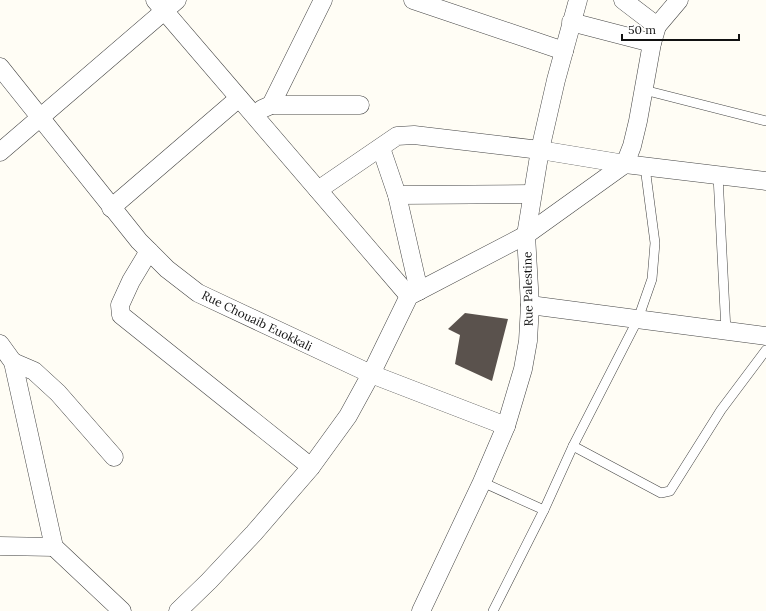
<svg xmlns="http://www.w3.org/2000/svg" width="766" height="611" font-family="Lora,serif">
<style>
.building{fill:#5a524d}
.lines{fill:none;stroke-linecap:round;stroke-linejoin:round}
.lane-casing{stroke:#444;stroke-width:10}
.street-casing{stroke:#444;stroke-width:19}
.lane{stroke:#fff;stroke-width:9}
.street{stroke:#fff;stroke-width:18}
.labels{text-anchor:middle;stroke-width:4;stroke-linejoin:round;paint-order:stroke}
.street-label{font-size:12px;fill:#111;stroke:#fff}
</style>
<rect width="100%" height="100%" fill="#fffdf5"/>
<path class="building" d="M465,313L508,319L492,381L455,364L460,335L448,329Z"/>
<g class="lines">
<defs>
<g id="lane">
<path d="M644,90L766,121"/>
<path d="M718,176L726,331"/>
<path d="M573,446L661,493L670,491L721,410L766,350"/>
<path d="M482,482L544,510"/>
<path d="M493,611L544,510L573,446L638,319L652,279L655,243L645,167"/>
</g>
<g id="street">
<path d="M155,0L409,296"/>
<path d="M413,0L564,51"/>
<path d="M623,0L657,26"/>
<path d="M571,22L652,43"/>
<path d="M0,67L139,241L167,269L198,293L371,374L506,426"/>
<path d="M271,105L323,0"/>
<path d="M262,109L271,105H360"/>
<path d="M381,148L397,195L419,291"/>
<path d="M0,152L177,0"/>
<path d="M318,190L397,136L414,135L540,150L625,164L766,181"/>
<path d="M397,195L532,194"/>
<path d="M111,208L239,98"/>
<path d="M149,251L131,281L120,305L121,315L311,467"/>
<path d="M530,305L766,336"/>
<path d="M0,344L13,362L54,547L122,611"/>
<path d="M13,362L34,371L58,393L114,457"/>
<path d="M0,546L54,547"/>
<path d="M178,611L209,581L254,533L311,467L348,416L371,374L409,296L526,235L625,164L632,146L638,121L652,43L657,26L679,0"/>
<path d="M421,611L482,482L506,426L523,369L528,341L530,305L526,235L540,150L556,80L578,0"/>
</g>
</defs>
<use href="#lane" class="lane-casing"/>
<use href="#street" class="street-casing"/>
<use href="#lane" class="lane"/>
<use href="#street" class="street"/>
</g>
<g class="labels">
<g class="street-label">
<text transform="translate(528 289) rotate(-91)" y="4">Rue Palestine</text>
<text transform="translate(257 321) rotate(26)" y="4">Rue Chouaib Euokkali</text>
</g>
</g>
<path d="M622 34v6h117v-6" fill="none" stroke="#111111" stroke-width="2"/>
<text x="628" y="34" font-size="12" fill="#111111" stroke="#ffffff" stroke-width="3" paint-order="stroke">50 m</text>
</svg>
